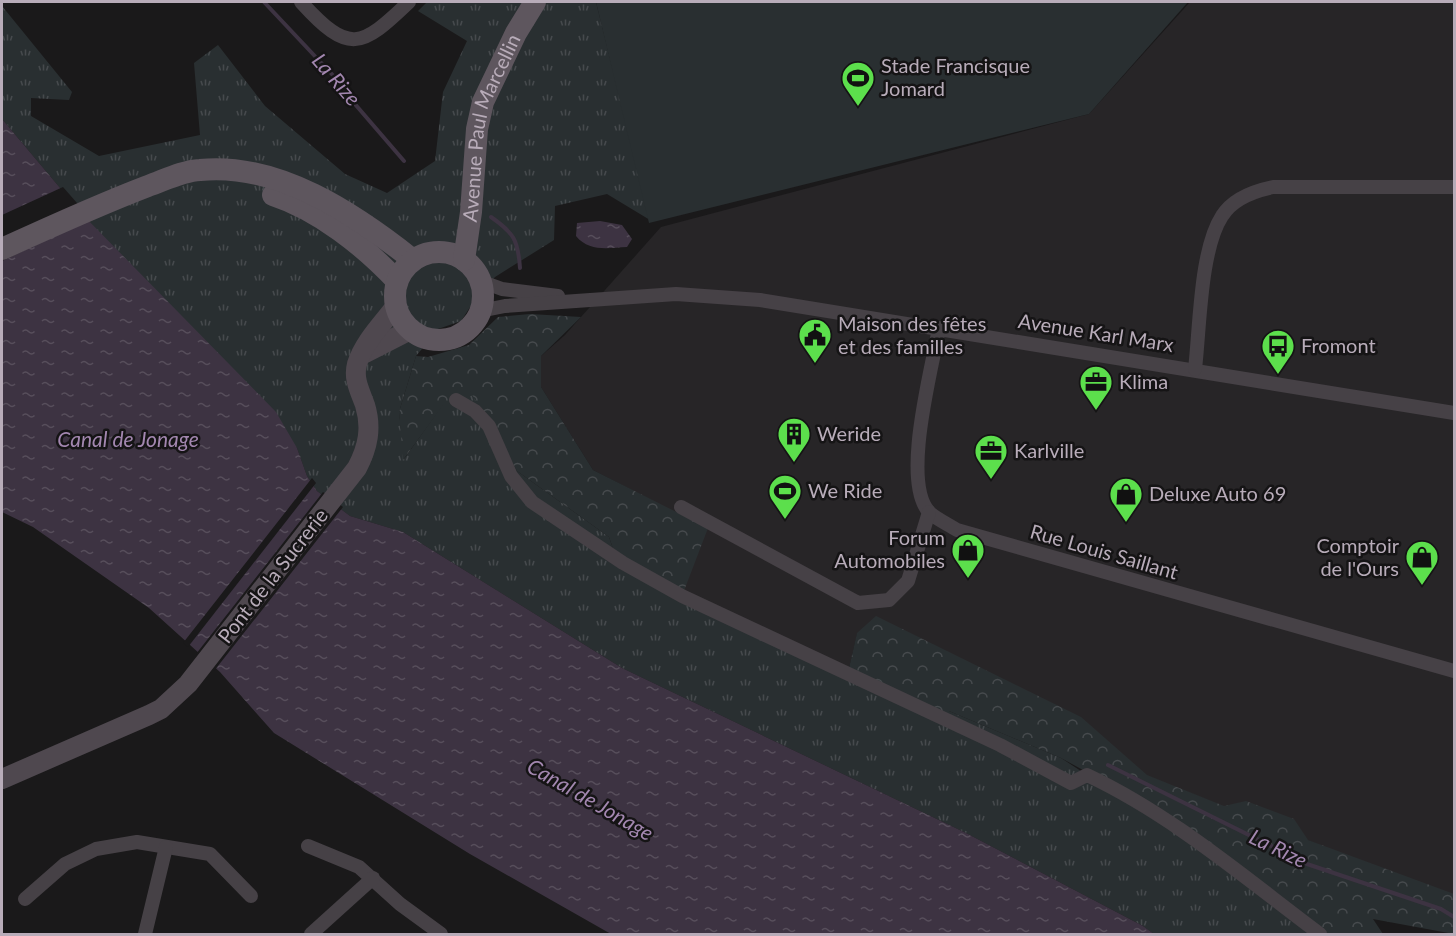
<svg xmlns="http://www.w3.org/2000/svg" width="1456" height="936" font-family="Lato,sans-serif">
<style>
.built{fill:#272527}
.grass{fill:url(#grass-tufts)}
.forest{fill:url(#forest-crowns)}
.pitch{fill:#292f31}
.water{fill:url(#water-ripples)}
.pier{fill:#1a191a}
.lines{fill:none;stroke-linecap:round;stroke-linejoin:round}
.stream{stroke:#3d3342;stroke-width:4}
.street{stroke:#464146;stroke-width:14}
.secondary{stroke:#4f484f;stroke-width:20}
.primary{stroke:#5e565e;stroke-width:22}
.labels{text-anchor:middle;stroke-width:5;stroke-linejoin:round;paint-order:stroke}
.poi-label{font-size:20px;fill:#b8acb9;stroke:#151415;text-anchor:start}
.street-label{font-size:20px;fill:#b8acb9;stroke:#151415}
.water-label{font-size:21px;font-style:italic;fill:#a387b0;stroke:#151415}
</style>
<defs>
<pattern id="grass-tufts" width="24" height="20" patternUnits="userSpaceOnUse" patternTransform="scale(1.5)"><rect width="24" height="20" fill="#292f31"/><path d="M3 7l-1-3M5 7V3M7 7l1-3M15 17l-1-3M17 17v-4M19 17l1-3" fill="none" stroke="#464a4d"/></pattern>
<pattern id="forest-crowns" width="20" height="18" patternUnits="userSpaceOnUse" patternTransform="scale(1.5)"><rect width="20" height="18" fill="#292f31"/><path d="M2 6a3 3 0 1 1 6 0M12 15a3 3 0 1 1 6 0" fill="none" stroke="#464a4d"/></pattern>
<pattern id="water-ripples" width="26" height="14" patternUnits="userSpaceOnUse" patternTransform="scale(1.5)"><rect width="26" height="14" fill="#3d3342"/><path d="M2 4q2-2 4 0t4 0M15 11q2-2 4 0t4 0" fill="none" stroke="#574e5b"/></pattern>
</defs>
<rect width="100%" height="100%" fill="#1a191a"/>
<path class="built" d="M1190,2H1454V899L926,687L857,634L847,677L681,597L686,518L593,470L541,387V356L565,335L661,227L1089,114Z"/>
<path class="grass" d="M427,2H596L650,220L607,194L555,206L554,240L495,277L474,301L461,321L438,329L416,356L399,412L404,459L444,403L470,390L517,471L609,537L620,569L916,711H949L1061,758L1087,775L1127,794L1320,934H1154L1143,926L966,833L622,668L403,532L350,516L317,491L307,476L297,448L82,214L2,119V6L72,92L69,100L31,98V116L99,156L200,135L194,63L218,45L265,106L345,174L387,193L435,161L443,92L467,41L418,11Z"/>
<g class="forest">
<path d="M530,314L581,317L541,356V387L593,470L708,528L682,596L620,568L609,537L517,471L470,391L444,404L403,460L399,412L416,356L428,357L469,345L498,317Z"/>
<path d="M876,616L1081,717L1147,775L1224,806L1246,801L1294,819L1308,840L1454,894V934L1373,919L1383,934H1320L1127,794L1061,758L949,711H916L847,677L857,633Z"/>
</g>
<path class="pitch" d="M596,2H1188L1089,114L649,223Z"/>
<g class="water">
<path d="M2,119L82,214L276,412L297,448L307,476L317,491L350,516L403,532L622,668L966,833L1143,926L1154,934H611L470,854L274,733L220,672L149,608L33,527L2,512Z"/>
<path d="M600,221L622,225L632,239L627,247C608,248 589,252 576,236L577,223Z"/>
</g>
<g class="pier">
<path d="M63,187L91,219L2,261V215Z"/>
<path d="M312,478L316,483L188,647L183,643Z"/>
<path d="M323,492L343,507L214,671L196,654Z"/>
</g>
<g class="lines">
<g class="stream">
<path d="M264,2L343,86L348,96L404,161"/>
<path d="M491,217C514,233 518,240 520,268"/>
<path d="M1108,765L1307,864L1441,909L1454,917"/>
</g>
<g class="street">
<path d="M301,2C349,55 361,48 409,2"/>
<path d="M480,281L502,289L558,296"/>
<path d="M480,311L505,306L676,294L760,300L1454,413"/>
<path d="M939,328C932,369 901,481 929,512C936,519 948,524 957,530L1454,671"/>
<path d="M1195,369C1200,327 1200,250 1222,216C1233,198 1254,191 1273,187H1454"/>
<path d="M456,400L475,411L489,426L511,476L532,502L623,563L682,596L1000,745L1071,783L1087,775C1172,815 1245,878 1320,934"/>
<path d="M681,507L858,603L889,600L908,581L929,512"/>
<path d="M308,846L359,867L400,904L441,934"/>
<path d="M25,899L65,864L96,849L137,842L210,854L251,896"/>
<path d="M145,934L166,847"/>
<path d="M311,934L373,878"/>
</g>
<g class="secondary">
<path d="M365,353L410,330"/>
<path d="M2,779L149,715L161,709L188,684L357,468C368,447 372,428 365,405C360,391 353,379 357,364C364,342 382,324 396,306"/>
</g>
<g class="primary">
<path d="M273,195C319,210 364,246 397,281"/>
<path d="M2,249C50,227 98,205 148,186C165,180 182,171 200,170C278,162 355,214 413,260"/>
<circle cx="439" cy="296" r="44"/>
<path id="s1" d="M464,260L471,212L477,129L483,102L516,33L535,2"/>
</g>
</g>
<defs>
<symbol id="stadium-pin" viewBox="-11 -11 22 30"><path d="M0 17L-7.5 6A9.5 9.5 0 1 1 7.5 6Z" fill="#5cdf4c" stroke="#151415"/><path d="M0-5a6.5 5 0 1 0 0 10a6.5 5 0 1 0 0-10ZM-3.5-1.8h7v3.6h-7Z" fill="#111"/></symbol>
<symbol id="civic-pin" viewBox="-11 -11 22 30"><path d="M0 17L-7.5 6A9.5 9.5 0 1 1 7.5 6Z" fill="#5cdf4c" stroke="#151415"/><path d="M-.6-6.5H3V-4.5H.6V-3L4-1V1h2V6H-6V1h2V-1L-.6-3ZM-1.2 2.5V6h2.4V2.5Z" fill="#111"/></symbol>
<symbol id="bus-pin" viewBox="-11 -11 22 30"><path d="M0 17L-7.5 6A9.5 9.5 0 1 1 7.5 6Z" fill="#5cdf4c" stroke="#151415"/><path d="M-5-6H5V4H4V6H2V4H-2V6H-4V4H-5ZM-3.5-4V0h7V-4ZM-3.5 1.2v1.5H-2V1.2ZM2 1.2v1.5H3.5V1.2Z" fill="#111"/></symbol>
<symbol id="office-pin" viewBox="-11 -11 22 30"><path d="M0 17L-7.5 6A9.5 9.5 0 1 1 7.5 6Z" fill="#5cdf4c" stroke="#151415"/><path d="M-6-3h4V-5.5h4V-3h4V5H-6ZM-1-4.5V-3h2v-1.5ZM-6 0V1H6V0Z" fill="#111"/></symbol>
<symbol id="building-pin" viewBox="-11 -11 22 30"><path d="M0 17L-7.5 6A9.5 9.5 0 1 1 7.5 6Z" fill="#5cdf4c" stroke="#151415"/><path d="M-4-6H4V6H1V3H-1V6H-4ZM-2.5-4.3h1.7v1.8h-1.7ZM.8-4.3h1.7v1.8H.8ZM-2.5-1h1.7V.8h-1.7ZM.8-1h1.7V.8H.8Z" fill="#111"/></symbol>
<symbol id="shop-pin" viewBox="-11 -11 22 30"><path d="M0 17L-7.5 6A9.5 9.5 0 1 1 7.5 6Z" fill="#5cdf4c" stroke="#151415"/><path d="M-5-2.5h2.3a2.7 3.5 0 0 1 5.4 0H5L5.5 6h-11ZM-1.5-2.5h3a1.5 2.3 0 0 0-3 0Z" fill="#111"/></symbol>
</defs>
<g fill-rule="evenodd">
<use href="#stadium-pin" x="839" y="59" width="38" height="52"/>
<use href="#civic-pin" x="796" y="316" width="38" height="52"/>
<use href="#bus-pin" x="1259" y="327" width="38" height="52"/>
<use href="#office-pin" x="1077" y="363" width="38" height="52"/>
<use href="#building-pin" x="775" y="415" width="38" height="52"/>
<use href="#office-pin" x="972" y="432" width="38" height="52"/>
<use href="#stadium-pin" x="766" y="472" width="38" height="52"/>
<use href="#shop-pin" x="1107" y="475" width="38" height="52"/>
<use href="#shop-pin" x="949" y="531" width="38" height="52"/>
<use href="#shop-pin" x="1403" y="538" width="38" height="52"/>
</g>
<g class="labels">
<g class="poi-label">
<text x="881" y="73">Stade Francisque<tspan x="881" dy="23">Jomard</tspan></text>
<text x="838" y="331">Maison des fêtes<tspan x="838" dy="23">et des familles</tspan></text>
<text x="1301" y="353">Fromont</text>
<text x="1119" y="389">Klima</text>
<text x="817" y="441">Weride</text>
<text x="1014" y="458">Karlville</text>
<text x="808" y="498">We Ride</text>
<text x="1149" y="501">Deluxe Auto 69</text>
<text x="945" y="545" text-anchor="end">Forum<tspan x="945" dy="23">Automobiles</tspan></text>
<text x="1399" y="553" text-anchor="end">Comptoir<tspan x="1399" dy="23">de l'Ours</tspan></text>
</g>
<g class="street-label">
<text dy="7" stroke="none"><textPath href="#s1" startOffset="136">Avenue Paul Marcellin</textPath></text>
<text transform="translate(1096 333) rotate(9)" y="7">Avenue Karl Marx</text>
<text transform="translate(1104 552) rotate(16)" y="7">Rue Louis Saillant</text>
<text transform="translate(273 576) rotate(-52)" y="7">Pont de la Sucrerie</text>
</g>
<g class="water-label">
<text transform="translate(336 80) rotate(49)" y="7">La Rize</text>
<text x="128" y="447">Canal de Jonage</text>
<text transform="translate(590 800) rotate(30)" y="7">Canal de Jonage</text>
<text transform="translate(1278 849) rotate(26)" y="7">La Rize</text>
</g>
</g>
<rect width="1456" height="936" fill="none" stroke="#b8acb9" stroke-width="6"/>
</svg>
